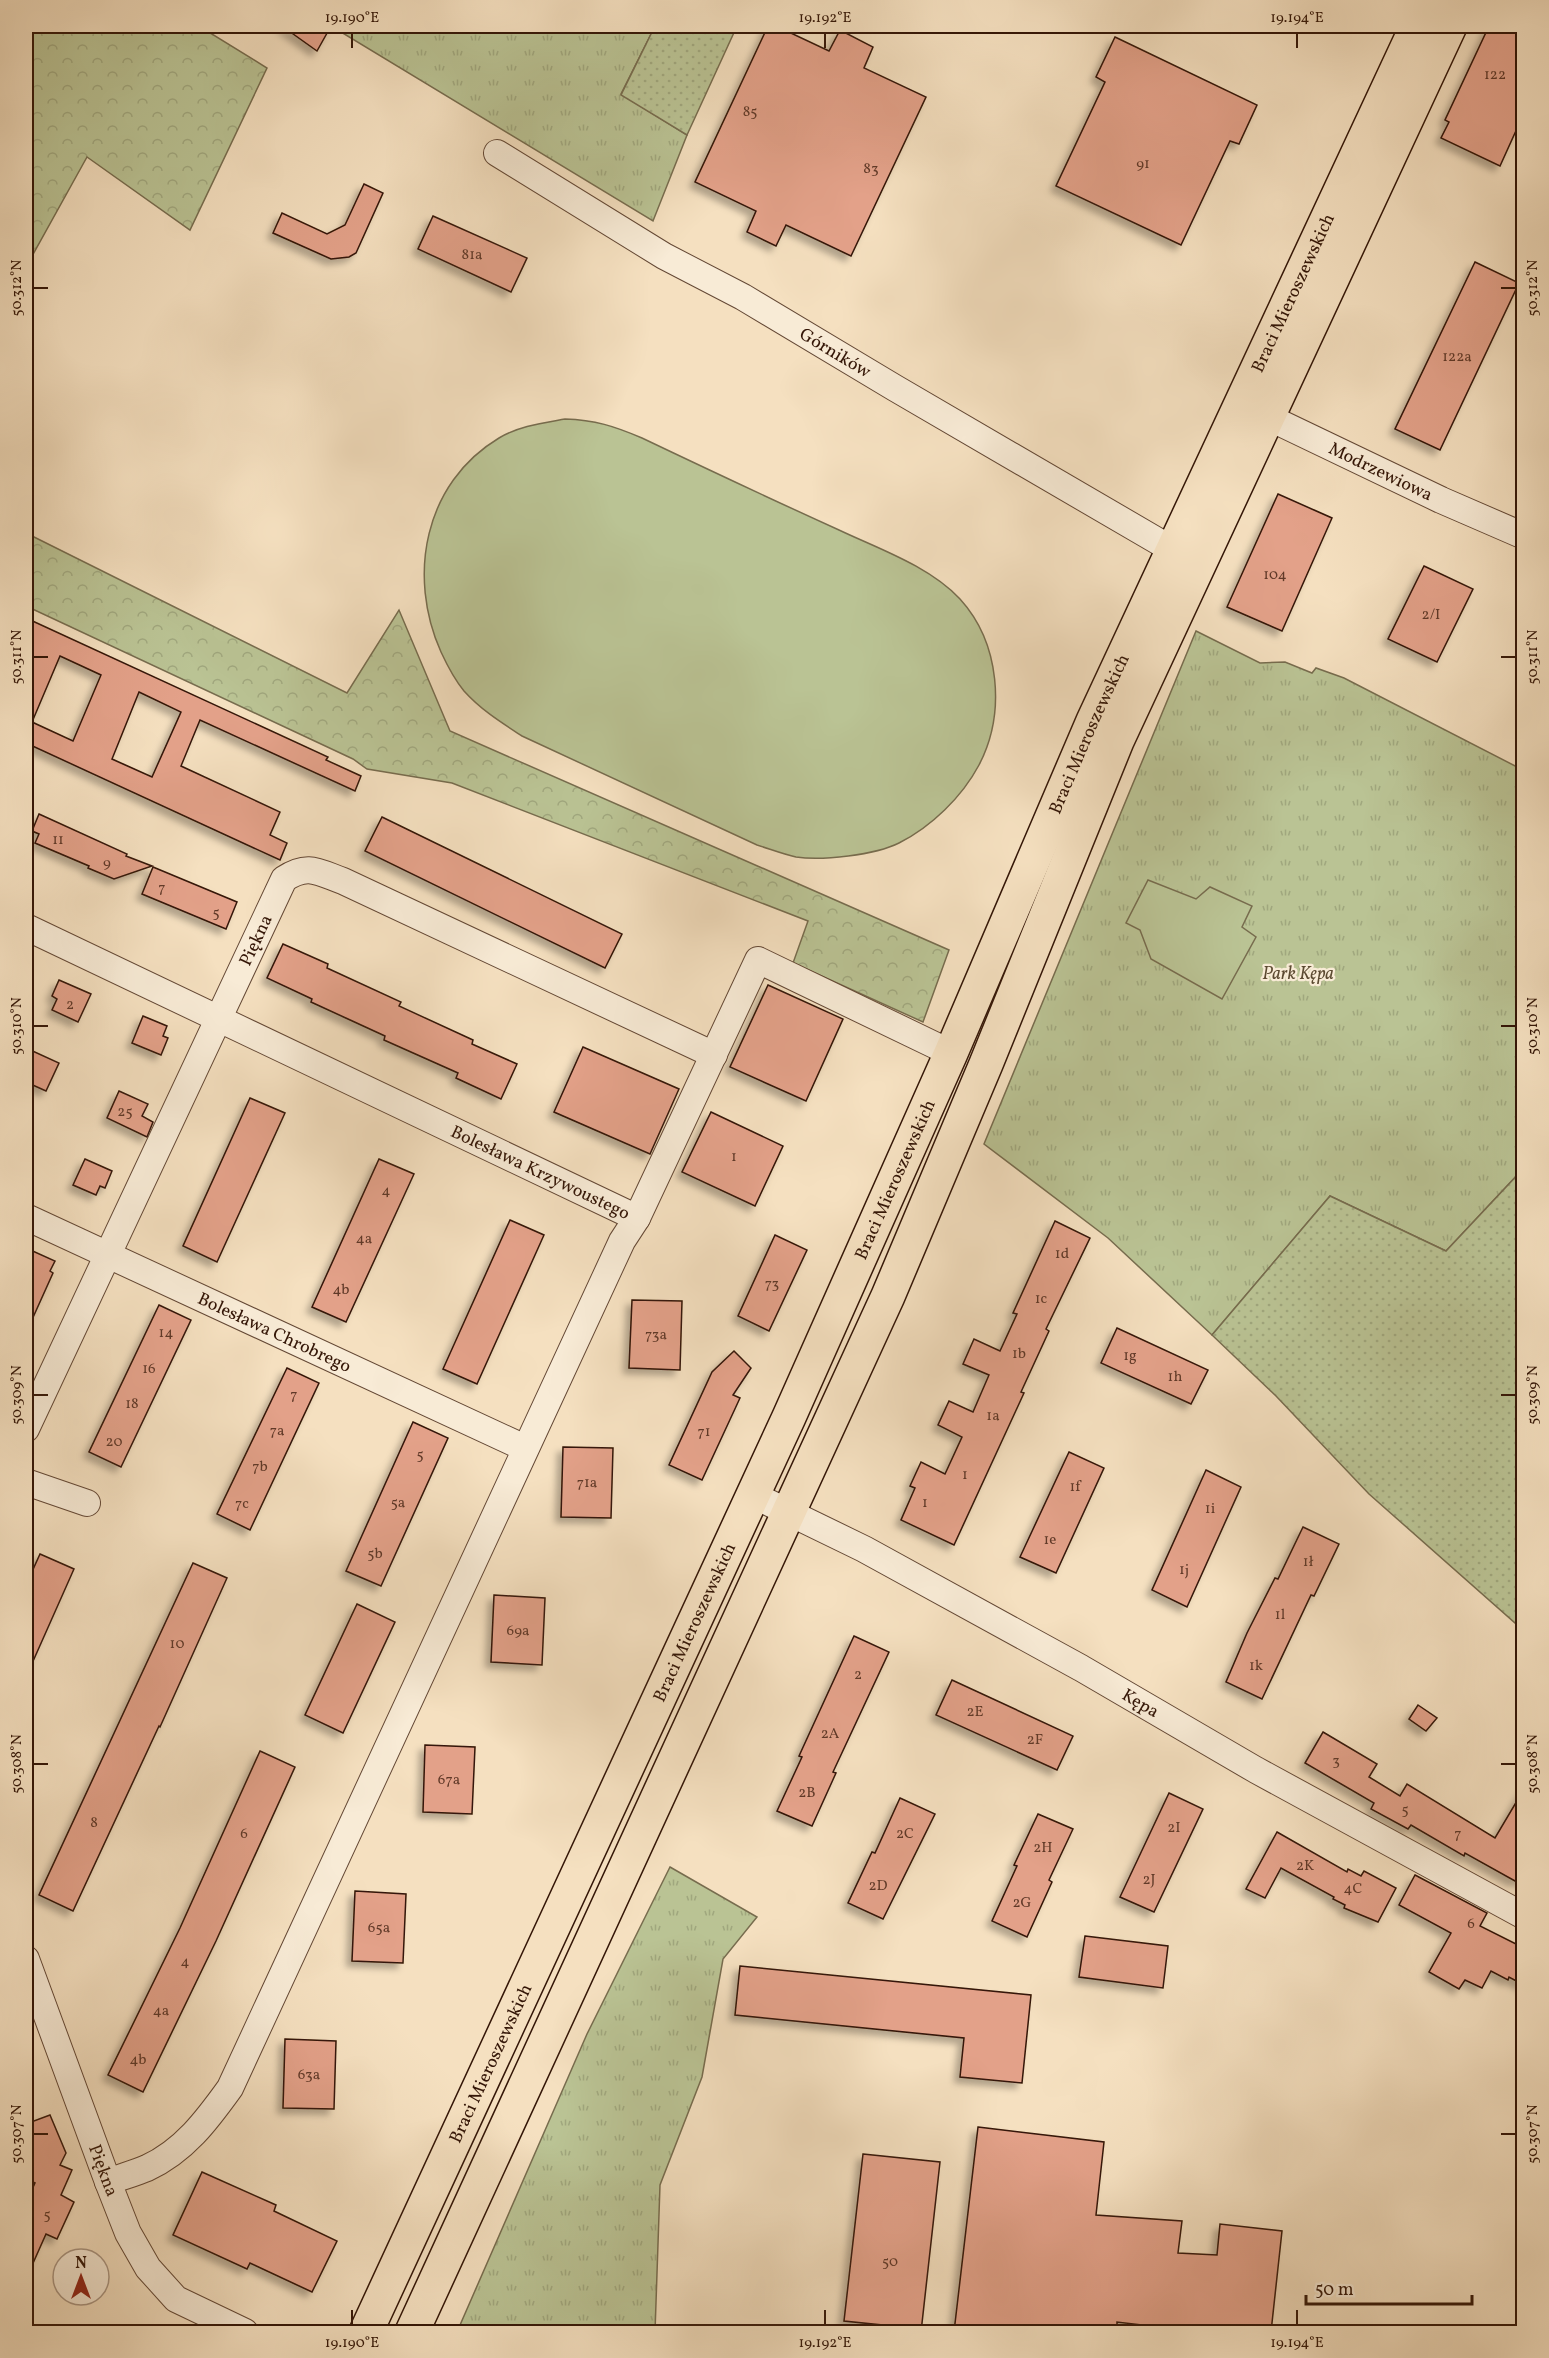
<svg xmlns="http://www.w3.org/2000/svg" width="1549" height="2358" font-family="Vollkorn,serif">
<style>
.grass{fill:url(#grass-tufts);stroke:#776c4e;stroke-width:1.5}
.forest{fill:url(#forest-crowns);stroke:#776c4e;stroke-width:1.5}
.garden{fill:url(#garden-dots);stroke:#776c4e;stroke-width:1.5}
.pitch{fill:#bac394;stroke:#776c4e;stroke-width:1.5}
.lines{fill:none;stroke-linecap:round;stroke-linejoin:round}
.stream{stroke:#727a70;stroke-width:7}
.building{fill:#e3a189;stroke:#341607;stroke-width:1.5;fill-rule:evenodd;filter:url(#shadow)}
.minor-casing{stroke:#644835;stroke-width:28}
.major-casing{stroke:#341607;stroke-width:36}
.minor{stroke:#f8ebd6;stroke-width:26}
.major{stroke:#f5e0c0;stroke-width:33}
.ticks{fill:none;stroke:#341607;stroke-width:2}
.labels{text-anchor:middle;stroke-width:4.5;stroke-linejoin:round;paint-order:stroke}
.number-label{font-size:15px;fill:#603928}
.street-label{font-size:18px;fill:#341607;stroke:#f8ebd6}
.park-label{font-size:18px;font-style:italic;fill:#5c4a31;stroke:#f8ebd6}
.neatline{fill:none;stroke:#341607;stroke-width:2}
.ticks-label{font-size:15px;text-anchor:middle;fill:#341607}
</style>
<defs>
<pattern id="grass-tufts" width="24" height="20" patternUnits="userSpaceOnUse" patternTransform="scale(1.5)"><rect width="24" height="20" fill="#bac394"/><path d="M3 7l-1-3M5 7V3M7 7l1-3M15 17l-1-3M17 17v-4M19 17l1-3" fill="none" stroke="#a0a77e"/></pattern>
<pattern id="forest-crowns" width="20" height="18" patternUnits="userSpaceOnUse" patternTransform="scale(1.5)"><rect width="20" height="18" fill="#bac394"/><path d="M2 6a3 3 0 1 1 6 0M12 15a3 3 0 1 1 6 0" fill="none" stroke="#a0a77e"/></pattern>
<pattern id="garden-dots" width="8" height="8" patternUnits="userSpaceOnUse" patternTransform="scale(1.5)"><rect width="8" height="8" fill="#bac394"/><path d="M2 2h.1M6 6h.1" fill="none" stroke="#a0a77e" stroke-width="1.8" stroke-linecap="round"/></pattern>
<filter id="shadow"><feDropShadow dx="-5.5" dy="5.5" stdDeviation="3" flood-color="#0004"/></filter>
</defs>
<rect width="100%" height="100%" fill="#f5e0c0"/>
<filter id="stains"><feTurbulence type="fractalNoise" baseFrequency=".00333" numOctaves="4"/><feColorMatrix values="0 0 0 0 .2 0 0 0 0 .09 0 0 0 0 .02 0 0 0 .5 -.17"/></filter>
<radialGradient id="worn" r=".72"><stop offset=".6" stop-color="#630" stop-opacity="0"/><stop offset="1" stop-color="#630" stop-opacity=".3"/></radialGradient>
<g class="grass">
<path d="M331,26H655L621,94L687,135L653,221Z"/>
<path d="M1196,631L1260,663L1285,662L1312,673L1316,668L1344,678L1523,770V1169L1446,1251L1330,1196L1212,1335L1108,1238L984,1144Z"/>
<path d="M670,1867L757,1917L723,1959L702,2077L660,2185L655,2332H457L587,2034Z"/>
</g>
<g class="forest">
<path d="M27,26H199L267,68L190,230L87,157L26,267Z"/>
<path d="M26,533L347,693L399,610L450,731L949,950L923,1022L793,963L808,921L452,783L367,769L353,759L26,606Z"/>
</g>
<g class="garden">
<path d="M655,26H737L687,135L621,95Z"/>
<path d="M1523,1169V1630L1369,1494L1276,1396L1212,1335L1330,1196L1446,1251Z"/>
</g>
<g class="pitch">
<path d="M565,419C595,420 614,426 642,438C707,469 773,500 839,530C879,549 929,566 960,599C1000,643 1006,713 979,765C962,797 931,827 899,843C875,855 822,861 796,857C783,854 770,849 757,845L522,736C502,723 481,710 464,691C455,680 447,665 441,652C407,576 424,483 499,438C519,426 543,423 565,419Z"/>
<path d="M1148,880L1196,899L1210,887L1252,906L1242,927L1256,937L1222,999L1151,959L1140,930L1126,923Z"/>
</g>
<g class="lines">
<path class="stream" d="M26,34L32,26"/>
</g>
<g class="building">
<path d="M282,26H331L317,51Z"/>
<path d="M768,26H776L829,51L840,30L873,47L864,68L926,97L851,256L786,225L776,246L747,232L756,211L695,182Z"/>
<path d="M1489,26H1524V113L1500,166L1441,138L1449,122L1445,120Z"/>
<path d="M1115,37L1257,105L1239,144L1230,141L1181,245L1056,186L1105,82L1096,77Z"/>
<path d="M364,184L383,193L356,253L349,257L331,259L273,233L282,213L327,234L345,225Z"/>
<path d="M433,216L527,258L511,292L418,249Z"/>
<path d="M1475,262L1519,283L1440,450L1395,429Z"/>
<path d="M1278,494L1332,518L1282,631L1227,607Z"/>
<path d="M1424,566L1473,589L1437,662L1388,639Z"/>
<path d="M26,618L328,757L326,760L361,776L355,791L200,720L181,766L280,812L270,835L287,843L280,860L26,743ZM60,656L101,675L73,741L32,722ZM139,692L181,712L152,777L112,759Z"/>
<path d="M39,814L127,854L126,856L152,866L114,879L88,868L89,866L35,843L39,834L32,831Z"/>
<path d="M382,817L622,934L605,968L365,851Z"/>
<path d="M153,867L237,902L226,929L142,894Z"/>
<path d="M283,944L328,964L327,968L401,1002L399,1006L473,1040L472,1044L517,1064L501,1099L456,1078L458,1073L384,1040L385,1036L311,1002L312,999L267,978Z"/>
<path d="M59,980L91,994L78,1022L52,1010L57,999L52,996Z"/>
<path d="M768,985L843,1019L806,1101L730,1067Z"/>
<path d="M143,1016L167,1026L163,1036L168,1038L161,1055L132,1043Z"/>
<path d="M583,1047L679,1089L650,1154L554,1112Z"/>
<path d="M26,1048L59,1063L46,1091L26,1082Z"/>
<path d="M119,1091L148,1104L142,1116L153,1122L147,1137L107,1118Z"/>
<path d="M250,1098L285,1113L217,1262L183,1246Z"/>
<path d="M711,1112L783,1146L755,1206L682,1172Z"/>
<path d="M85,1159L112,1171L105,1188L100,1186L96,1195L73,1185Z"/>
<path d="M379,1159L414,1174L346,1322L312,1307Z"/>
<path d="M510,1220L544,1235L477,1384L443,1369Z"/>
<path d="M1055,1221L1090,1238L1046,1329L1049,1331L1021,1392L1024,1393L954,1545L901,1520L915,1488L910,1486L921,1462L945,1474L962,1437L938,1425L949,1401L973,1412L989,1375L963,1364L974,1339L1000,1351L1017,1314L1013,1313Z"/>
<path d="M775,1235L807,1250L769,1331L738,1316Z"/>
<path d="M26,1248L55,1261L50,1271L53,1273L26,1333Z"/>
<path d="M632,1300L682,1301L680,1370L629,1368Z"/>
<path d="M159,1305L191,1320L121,1467L89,1452Z"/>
<path d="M1117,1328L1208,1370L1191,1404L1101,1363Z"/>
<path d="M734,1351L751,1368L733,1395L740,1398L702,1480L669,1465L712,1372Z"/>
<path d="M287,1368L319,1383L250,1530L217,1514Z"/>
<path d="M413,1422L448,1438L381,1586L346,1571Z"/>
<path d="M563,1447L613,1448L611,1518L561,1517Z"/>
<path d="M1069,1452L1104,1468L1056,1573L1020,1557Z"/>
<path d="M1206,1470L1241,1487L1187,1607L1152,1590Z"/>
<path d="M1303,1527L1339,1544L1314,1596L1311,1595L1262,1699L1226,1682L1247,1633L1275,1578L1278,1579Z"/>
<path d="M40,1554L74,1569L26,1677V1585Z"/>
<path d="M193,1563L227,1578L160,1727L159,1726L73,1911L39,1895Z"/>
<path d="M494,1595L545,1598L542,1665L491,1662Z"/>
<path d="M357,1604L395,1622L343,1733L305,1715Z"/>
<path d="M854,1636L889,1652L833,1772L836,1773L812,1826L777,1811L802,1757L799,1756Z"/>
<path d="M952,1680L1073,1736L1057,1770L936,1715Z"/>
<path d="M1418,1705L1437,1718L1426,1731L1409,1719Z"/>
<path d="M1323,1732L1377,1764L1369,1777L1400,1796L1407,1784L1495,1838L1524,1789V1882L1517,1878L1515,1881L1465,1853L1464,1856L1411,1825L1408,1829L1371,1809L1374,1803L1305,1763Z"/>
<path d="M425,1745L475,1747L472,1814L423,1812Z"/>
<path d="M260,1751L295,1767L216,1941L143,2092L108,2075L180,1928Z"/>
<path d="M1169,1793L1203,1809L1154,1912L1120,1897Z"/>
<path d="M900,1798L935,1814L883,1919L848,1903L872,1852L875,1853Z"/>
<path d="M1038,1814L1073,1829L1049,1880L1052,1882L1027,1937L992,1921L1017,1866L1014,1865Z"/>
<path d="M1277,1832L1347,1872L1348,1869L1361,1876L1364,1871L1396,1888L1378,1922L1344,1908L1345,1905L1333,1899L1334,1897L1281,1868L1265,1898L1246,1889Z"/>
<path d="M1415,1875L1487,1913L1480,1926L1524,1948V1985L1509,1977L1508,1980L1491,1971L1482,1988L1465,1980L1459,1989L1429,1972L1451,1933L1399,1905Z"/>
<path d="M355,1891L406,1894L403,1963L352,1961Z"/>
<path d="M1085,1936L1168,1946L1163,1988L1079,1977Z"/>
<path d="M740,1966L1031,1995L1022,2083L960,2077L964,2038L735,2015Z"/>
<path d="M285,2039L336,2041L334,2109L283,2108Z"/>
<path d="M50,2115L66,2153L60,2165L72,2170L61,2195L74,2202L57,2239L46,2234L26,2279V2203L35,2183L26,2179V2166L32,2152L26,2149V2133L31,2122Z"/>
<path d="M978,2127L1104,2142L1096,2215L1182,2221L1178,2253L1217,2255L1220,2224L1282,2231L1271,2332H1202L1117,2322V2329L1083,2326V2332H954Z"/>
<path d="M863,2154L940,2162L921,2332H891L892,2326L844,2321Z"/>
<path d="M202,2172L276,2205L274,2211L337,2241L312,2292L250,2263L247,2269L173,2235Z"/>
</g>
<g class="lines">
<defs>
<g id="minor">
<path id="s1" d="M497,153L664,256L743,297L895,388L1173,550"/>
<path id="s2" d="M1251,409L1441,500L1524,536"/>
<path id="s3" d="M26,927L637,1218L758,960L951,1053"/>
<path id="s4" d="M26,1217L525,1448"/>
<path id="s5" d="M26,1429L284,879C308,863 318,872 343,881L714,1055"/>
<path d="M26,1482L87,1503"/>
<path id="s6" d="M753,1495L864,1549L1081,1668L1256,1770L1524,1916"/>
<path id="s7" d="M26,1959L108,2182L128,2233L148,2268L176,2299L245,2332"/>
<path d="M108,2182C121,2177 135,2173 147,2168C184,2151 207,2120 230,2088L622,1241L637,1218"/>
</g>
<g id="major">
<path id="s8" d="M366,2332L789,1417L951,1053L1093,721L1417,26"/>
<path d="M412,2332L888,1296L986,1064L1117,741L1450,26"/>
</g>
</defs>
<use href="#minor" class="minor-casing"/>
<use href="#major" class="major-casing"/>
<use href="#minor" class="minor"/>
<use href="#major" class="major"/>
</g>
<path class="ticks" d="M352,33V48M825,33V48M1297,33V48M33,288H48M1501,288H1516M33,657H48M1501,657H1516M33,1026H48M1501,1026H1516M33,1395H48M1501,1395H1516M33,1764H48M1501,1764H1516M33,2134H48M1501,2134H1516M352,2310V2325M825,2310V2325M1297,2310V2325"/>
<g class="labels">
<g class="number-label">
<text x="1495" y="79">122</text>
<text x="750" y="116">85</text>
<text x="1143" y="168">91</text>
<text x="871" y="173">83</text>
<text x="472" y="259">81a</text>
<text x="1457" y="361">122a</text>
<text x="1275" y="579">104</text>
<text x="1431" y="619">2/I</text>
<text x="58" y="844">11</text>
<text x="107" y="867">9</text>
<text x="162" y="892">7</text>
<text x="216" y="917">5</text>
<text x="70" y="1009">2</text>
<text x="125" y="1116">25</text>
<text x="734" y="1161">1</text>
<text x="386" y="1195">4</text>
<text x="364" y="1243">4a</text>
<text x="1062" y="1258">1d</text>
<text x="772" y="1288">73</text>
<text x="341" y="1294">4b</text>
<text x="1041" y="1303">1c</text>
<text x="166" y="1337">14</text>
<text x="656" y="1339">73a</text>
<text x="1019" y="1358">1b</text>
<text x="1130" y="1360">1g</text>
<text x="149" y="1373">16</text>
<text x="1175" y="1381">1h</text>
<text x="294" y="1399">7</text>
<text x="132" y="1408">18</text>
<text x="993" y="1420">1a</text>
<text x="277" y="1435">7a</text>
<text x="704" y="1436">71</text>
<text x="114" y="1446">20</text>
<text x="420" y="1459">5</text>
<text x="260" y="1471">7b</text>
<text x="965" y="1479">1</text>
<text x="587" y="1487">71a</text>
<text x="1075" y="1491">1f</text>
<text x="398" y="1507">5a</text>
<text x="925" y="1507">1</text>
<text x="242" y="1508">7c</text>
<text x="1210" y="1513">1i</text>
<text x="1050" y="1544">1e</text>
<text x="375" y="1558">5b</text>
<text x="1308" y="1566">1ł</text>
<text x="1184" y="1574">1j</text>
<text x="1280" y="1619">1l</text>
<text x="518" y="1635">69a</text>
<text x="177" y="1648">10</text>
<text x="1256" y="1670">1k</text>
<text x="858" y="1679">2</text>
<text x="975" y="1716">2E</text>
<text x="830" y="1738">2A</text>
<text x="1035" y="1744">2F</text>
<text x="1336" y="1765">3</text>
<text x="449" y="1784">67a</text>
<text x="807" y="1797">2B</text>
<text x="1405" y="1814">5</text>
<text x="94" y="1827">8</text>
<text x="1174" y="1832">2I</text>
<text x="244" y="1838">6</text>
<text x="905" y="1838">2C</text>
<text x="1458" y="1838">7</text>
<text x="1043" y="1852">2H</text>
<text x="1305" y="1870">2K</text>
<text x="1149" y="1884">2J</text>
<text x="878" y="1890">2D</text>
<text x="1353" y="1893">4C</text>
<text x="1022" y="1907">2G</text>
<text x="1471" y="1928">6</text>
<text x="379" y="1932">65a</text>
<text x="185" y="1966">4</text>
<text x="161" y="2015">4a</text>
<text x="138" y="2064">4b</text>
<text x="309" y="2079">63a</text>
<text x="47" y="2219">5</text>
<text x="890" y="2266">50</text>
</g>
<g class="street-label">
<text dy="6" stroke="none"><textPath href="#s8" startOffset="2240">Braci Mieroszewskich</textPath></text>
<text dy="6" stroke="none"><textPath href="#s1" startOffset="393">Górników</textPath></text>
<text dy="6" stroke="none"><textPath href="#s2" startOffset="144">Modrzewiowa</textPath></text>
<text dy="6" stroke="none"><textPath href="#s8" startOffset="1754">Braci Mieroszewskich</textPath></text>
<text dy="6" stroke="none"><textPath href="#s5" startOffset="540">Piękna</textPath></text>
<text dy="6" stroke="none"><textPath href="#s3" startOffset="570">Bolesława Krzywoustego</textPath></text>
<text dy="6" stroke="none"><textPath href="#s8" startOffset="1268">Braci Mieroszewskich</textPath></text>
<text dy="6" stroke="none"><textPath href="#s4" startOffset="274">Bolesława Chrobrego</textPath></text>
<text dy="6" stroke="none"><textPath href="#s8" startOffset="782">Braci Mieroszewskich</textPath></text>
<text dy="6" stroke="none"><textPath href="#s6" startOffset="440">Kępa</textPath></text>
<text dy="6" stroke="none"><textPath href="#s8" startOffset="296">Braci Mieroszewskich</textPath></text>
<text dy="6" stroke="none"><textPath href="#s7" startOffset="225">Piękna</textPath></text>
</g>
<g class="park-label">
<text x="1298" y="979">Park Kępa</text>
</g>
</g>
<rect width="1549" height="2358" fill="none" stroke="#f5e0c0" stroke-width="66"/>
<g transform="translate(81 2277)"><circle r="28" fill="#f8ebd6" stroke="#aa9683" stroke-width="1.5"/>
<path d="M0-4.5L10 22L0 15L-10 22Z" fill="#8f2418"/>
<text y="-9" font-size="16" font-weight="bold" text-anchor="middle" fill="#341607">N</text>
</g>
<path d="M1306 2295v9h166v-9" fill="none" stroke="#341607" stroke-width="3"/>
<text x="1315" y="2295" font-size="18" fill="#341607" stroke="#f8ebd6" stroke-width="4.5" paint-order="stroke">50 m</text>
<rect x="33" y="33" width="1483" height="2292" class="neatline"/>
<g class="ticks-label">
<text x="352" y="22">19.190°E</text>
<text x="825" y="22">19.192°E</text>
<text x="1297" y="22">19.194°E</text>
<text transform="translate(16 288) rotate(-90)" y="5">50.312°N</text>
<text transform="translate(1532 288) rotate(-90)" y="5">50.312°N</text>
<text transform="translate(16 657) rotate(-90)" y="5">50.311°N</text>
<text transform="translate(1532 657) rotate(-90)" y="5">50.311°N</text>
<text transform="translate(16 1026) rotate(-90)" y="5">50.310°N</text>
<text transform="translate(1532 1026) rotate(-90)" y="5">50.310°N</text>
<text transform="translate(16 1395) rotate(-90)" y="5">50.309°N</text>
<text transform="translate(1532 1395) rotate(-90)" y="5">50.309°N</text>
<text transform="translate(16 1764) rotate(-90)" y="5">50.308°N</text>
<text transform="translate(1532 1764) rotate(-90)" y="5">50.308°N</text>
<text transform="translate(16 2134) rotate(-90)" y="5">50.307°N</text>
<text transform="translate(1532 2134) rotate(-90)" y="5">50.307°N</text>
<text x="352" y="2347">19.190°E</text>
<text x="825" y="2347">19.192°E</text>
<text x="1297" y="2347">19.194°E</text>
</g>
<rect width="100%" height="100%" filter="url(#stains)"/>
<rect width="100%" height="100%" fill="url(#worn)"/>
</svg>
